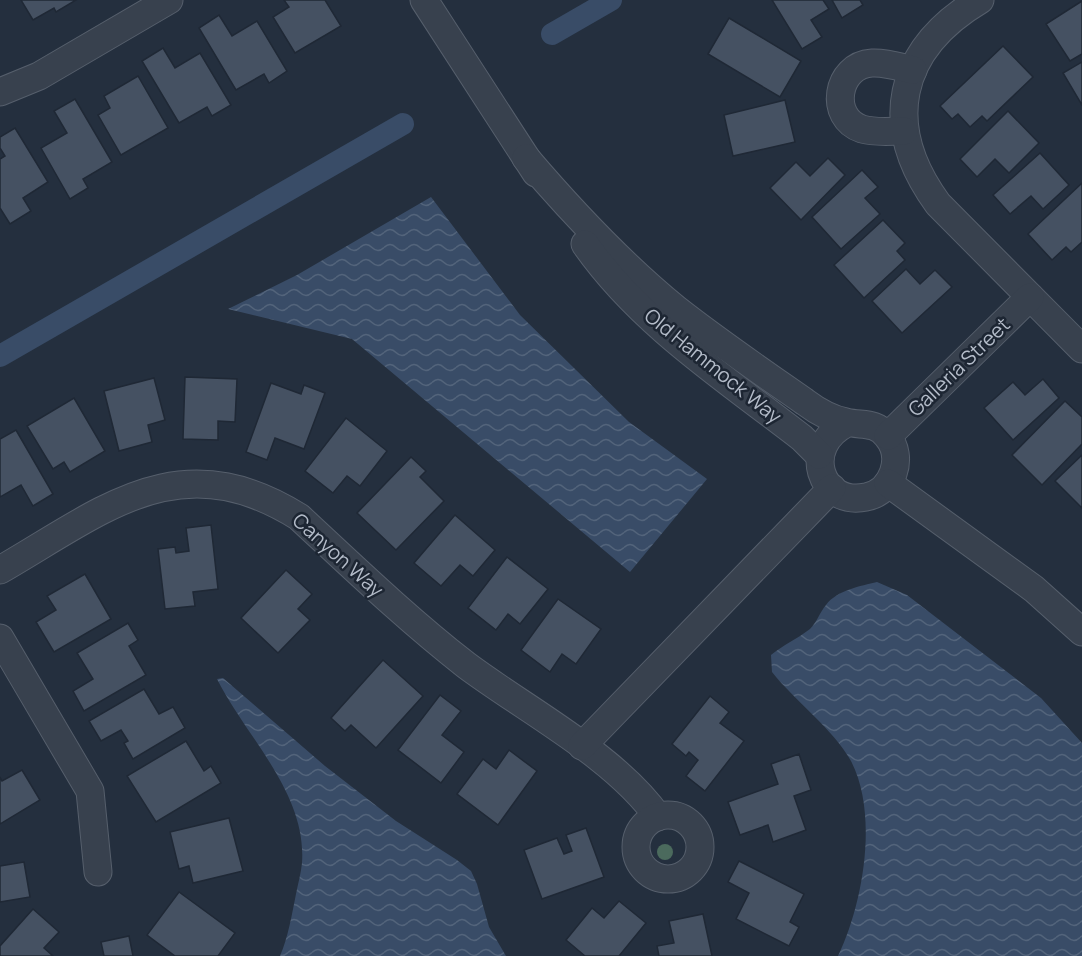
<svg xmlns="http://www.w3.org/2000/svg" width="1082" height="956" font-family="Manrope,sans-serif">
<style>
.water{fill:url(#water-waves)}
.lines{fill:none;stroke-linecap:round;stroke-linejoin:round}
.canal{stroke:#394c67;stroke-width:22}
.building{fill:#455162;stroke:#1f2835;stroke-width:1.5}
.street-casing{stroke:#565f6c;stroke-width:29}
.street{stroke:#38414e;stroke-width:27}
.tree{fill:#4b6a5d}
.labels{text-anchor:middle;stroke-width:5;stroke-linejoin:round;paint-order:stroke}
.street-label{font-size:20px;fill:#b4bcc9;stroke:#1d2633}
</style>
<defs>
<pattern id="water-waves" width="16" height="10" patternUnits="userSpaceOnUse" patternTransform="scale(1.5)"><rect width="16" height="10" fill="#394c67"/><path d="M0 5q4-4 8 0t8 0" fill="none" stroke="#53647b"/></pattern>
</defs>
<rect width="100%" height="100%" fill="#242f3e"/>
<g class="water">
<path d="M431,197L520,315L629,422L707,479L630,572L352,339L228,309L297,275Z"/>
<path d="M877,582L907,595L1041,698L1082,743V956H838C863,904 879,815 851,761C834,730 795,701 772,672L771,655C783,645 797,639 810,629C817,622 820,612 826,605C837,590 861,586 877,582Z"/>
<path d="M223,678L325,766L396,821L457,860L471,871L477,884L489,927L506,956H280C288,938 292,914 296,894C298,884 301,873 302,863C307,793 246,737 217,679Z"/>
</g>
<g class="lines">
<g class="canal">
<path d="M552,34L611,0"/>
<path d="M0,356L403,124"/>
</g>
</g>
<g class="building">
<path d="M21,0H76L56,12L54,8L33,20Z"/>
<path d="M284,0H325L341,26L295,53L273,17L289,7Z"/>
<path d="M772,0H823L829,9L811,20L822,37L802,49Z"/>
<path d="M832,0H860L863,5L842,18Z"/>
<path d="M1082,1V54L1070,61L1046,24Z"/>
<path d="M219,15L232,36L257,21L287,71L269,83L264,74L236,90L199,28Z"/>
<path d="M729,18L801,61L780,97L708,54Z"/>
<path d="M1003,46L1033,77L987,121L982,116L970,127L958,114L952,119L940,106Z"/>
<path d="M163,48L175,68L200,53L231,105L212,116L207,107L179,123L142,61Z"/>
<path d="M1082,62V105L1063,73Z"/>
<path d="M138,76L168,128L121,155L98,115L110,108L104,96Z"/>
<path d="M75,99L112,162L83,179L88,188L70,199L41,148L67,133L54,111Z"/>
<path d="M785,100L795,142L733,156L724,115Z"/>
<path d="M1008,111L1039,143L1009,173L995,159L977,177L960,159Z"/>
<path d="M15,128L48,182L23,198L31,211L10,224L0,208V159L5,156L0,148V137Z"/>
<path d="M1040,153L1069,185L1043,209L1031,196L1010,214L993,195Z"/>
<path d="M828,158L845,175L801,220L770,188L796,162L810,176Z"/>
<path d="M862,170L878,187L865,198L880,214L841,249L812,217Z"/>
<path d="M1082,183V242L1071,252L1066,247L1052,260L1028,234Z"/>
<path d="M883,220L905,243L897,251L905,260L864,298L834,265Z"/>
<path d="M906,269L920,284L935,270L952,287L902,333L872,301Z"/>
<path d="M185,377L237,379L235,422L218,421V440L183,439Z"/>
<path d="M154,378L165,420L148,425L152,442L119,451L104,391Z"/>
<path d="M1043,379L1059,398L1013,440L984,408L1013,382L1025,395Z"/>
<path d="M271,383L301,394L304,385L325,393L304,449L275,438L267,460L246,452Z"/>
<path d="M74,398L105,451L70,472L64,462L53,469L27,426Z"/>
<path d="M1065,401L1082,417V444L1042,485L1012,455Z"/>
<path d="M346,418L387,451L360,486L347,476L333,493L305,471Z"/>
<path d="M16,430L53,494L33,506L21,485L0,497V439Z"/>
<path d="M1082,455V508L1055,481Z"/>
<path d="M411,457L426,471L420,477L444,501L396,550L357,513Z"/>
<path d="M455,515L495,550L473,576L460,565L441,586L414,563Z"/>
<path d="M211,525L218,589L193,592L195,606L165,609L158,549L175,547L176,553L189,551L186,528Z"/>
<path d="M507,557L548,589L520,624L508,614L496,630L468,608Z"/>
<path d="M286,570L312,594L298,609L310,620L278,653L241,618Z"/>
<path d="M85,574L111,619L54,652L36,622L56,610L47,596Z"/>
<path d="M558,599L601,629L576,664L562,654L550,672L521,650Z"/>
<path d="M128,623L138,640L129,646L146,675L84,711L73,691L93,679L77,653Z"/>
<path d="M383,660L423,696L376,748L351,725L345,731L331,718Z"/>
<path d="M144,689L159,714L173,707L185,728L133,759L124,743L128,741L121,730L101,741L89,721Z"/>
<path d="M440,695L461,711L442,735L464,752L441,783L398,750Z"/>
<path d="M710,696L729,712L720,723L744,741L705,791L686,776L698,760L689,752L686,756L672,744Z"/>
<path d="M186,741L204,771L211,766L221,783L156,822L127,776Z"/>
<path d="M509,750L537,771L498,825L457,794L483,759L496,769Z"/>
<path d="M799,754L811,790L794,796L806,830L773,842L768,825L740,835L728,802L778,784L771,764Z"/>
<path d="M22,770L40,800L0,824V777L2,781Z"/>
<path d="M229,818L243,871L193,883L189,866L179,869L170,832Z"/>
<path d="M586,828L604,877L542,899L524,850L557,838L564,854L572,851L566,835Z"/>
<path d="M739,861L804,894L790,922L799,927L789,946L736,919L749,893L728,882Z"/>
<path d="M24,862L30,897L0,902V866Z"/>
<path d="M179,892L235,933L218,956H175L147,935Z"/>
<path d="M619,901L646,923L619,956H585L566,940L592,908L604,918Z"/>
<path d="M33,909L59,932L44,948L53,956H0V946Z"/>
<path d="M703,914L712,956H659L657,946L674,943L669,921Z"/>
<path d="M129,936L133,956H104L101,942Z"/>
</g>
<g class="lines">
<defs>
<g id="street">
<path d="M424,0L536,173"/>
<path d="M980,0C896,50 881,126 938,204L1082,349"/>
<path d="M0,92L39,76L169,0"/>
<path d="M904,131C891,131 875,133 862,129C828,118 836,65 872,63C885,62 900,67 913,70"/>
<path d="M526,158C572,212 621,264 676,309C718,342 762,372 805,402C817,411 831,419 846,422C862,426 875,421 887,436C905,457 893,492 866,497C820,507 800,446 847,423"/>
<path d="M585,244C641,324 726,379 802,438L819,455"/>
<path d="M888,436L1030,297"/>
<path d="M888,483L1034,589L1082,632"/>
<path d="M0,570C104,510 179,442 299,517C354,568 407,619 466,665C526,710 615,756 658,817"/>
<path d="M0,638L90,791L98,872"/>
<path d="M582,746L832,488"/>
<circle cx="668" cy="847" r="32"/>
</g>
</defs>
<use href="#street" class="street-casing"/>
<use href="#street" class="street"/>
</g>
<circle class="tree" cx="665" cy="852" r="8"/>
<g class="labels">
<g class="street-label">
<text transform="translate(713 366) rotate(39)" y="7">Old Hammock Way</text>
<text transform="translate(959 367) rotate(-44)" y="7">Galleria Street</text>
<text transform="translate(338 555) rotate(42)" y="7">Canyon Way</text>
</g>
</g>
</svg>
